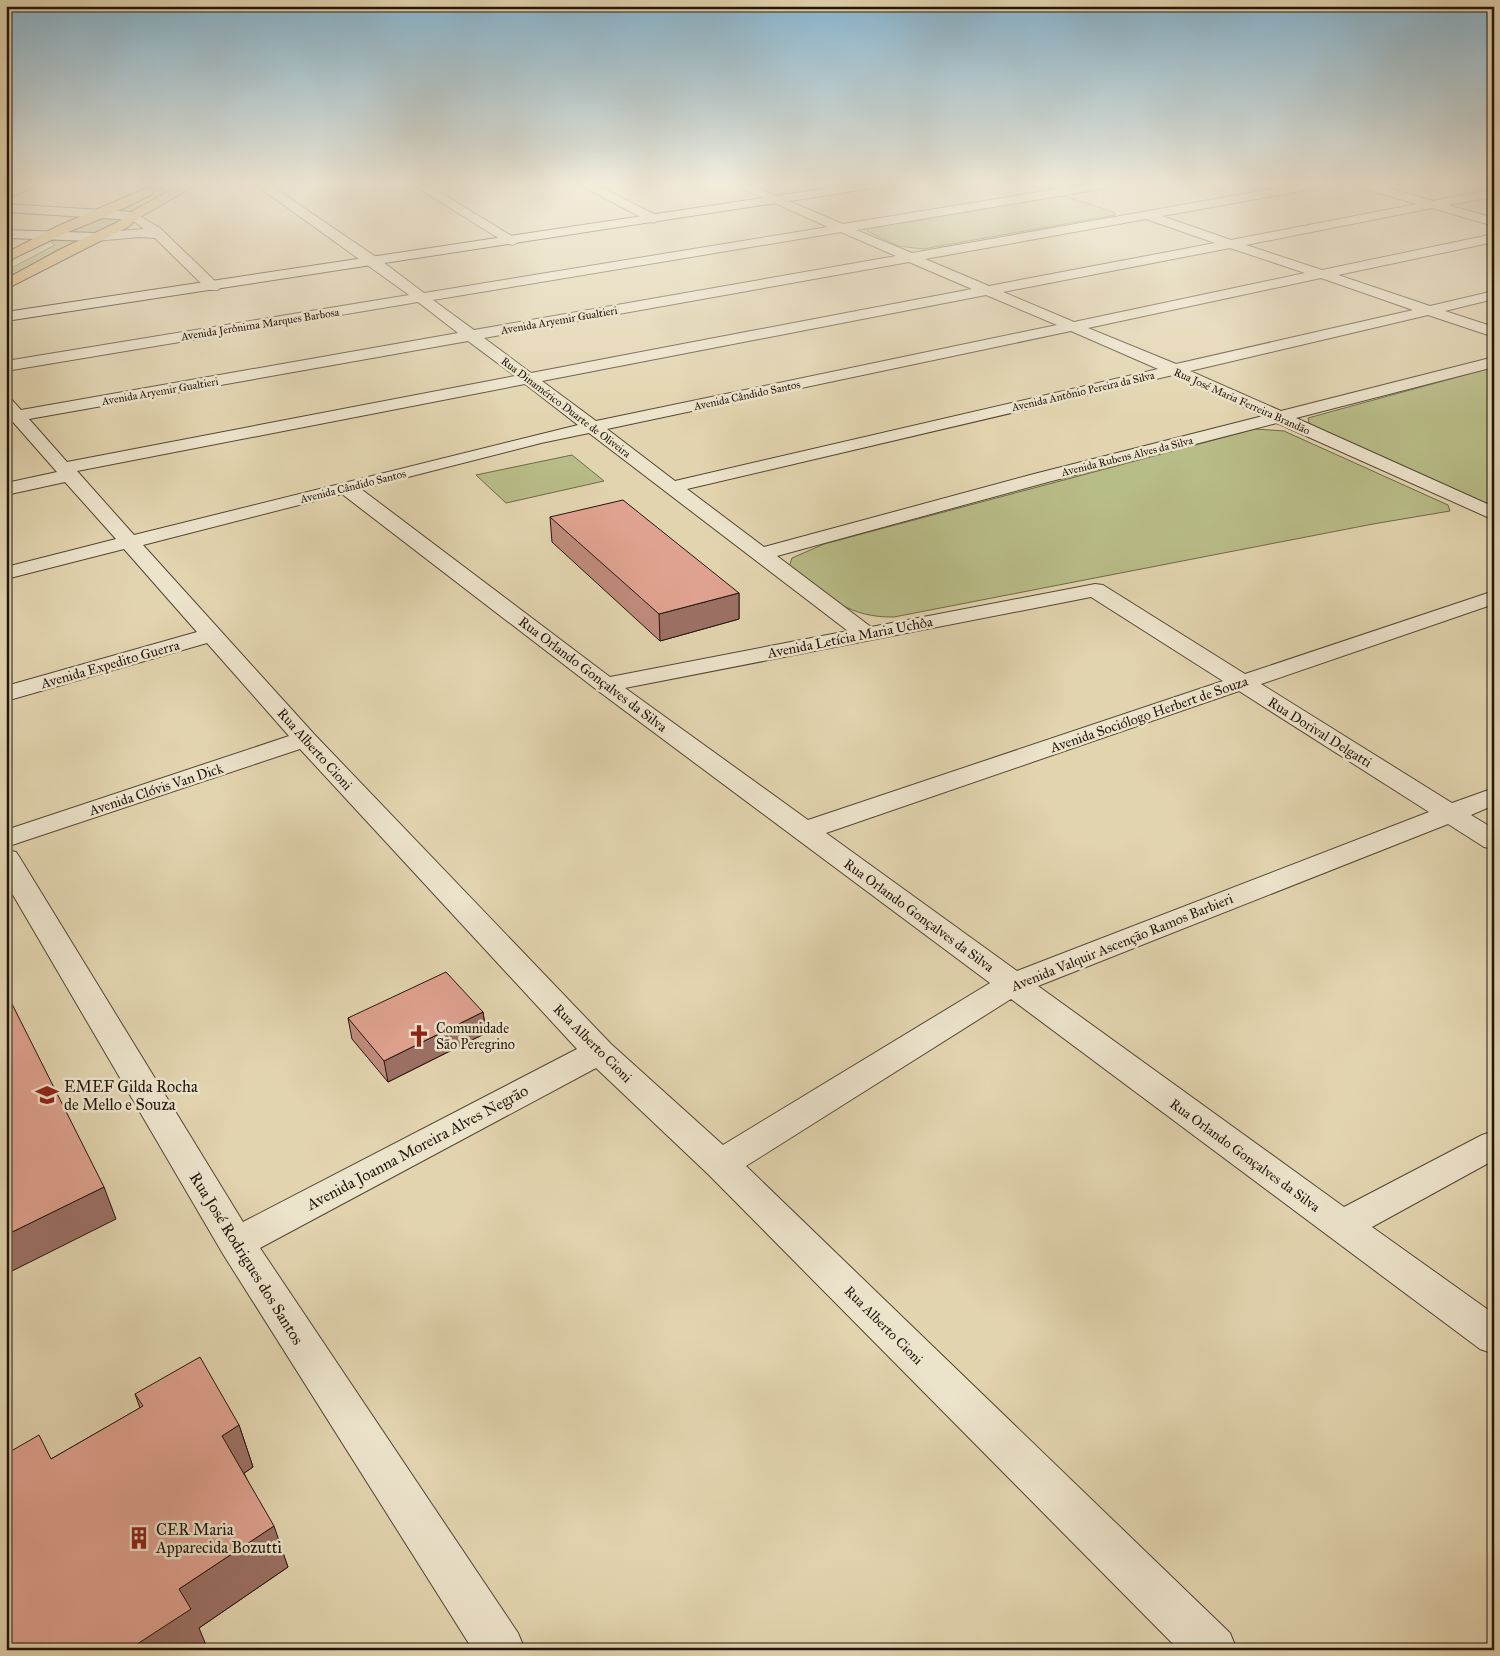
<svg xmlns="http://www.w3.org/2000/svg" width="1500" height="1656" font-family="'IM FELL Great Primer',serif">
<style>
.green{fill:#b8bc87;stroke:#6e6949}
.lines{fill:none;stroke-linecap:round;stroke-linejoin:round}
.street-casing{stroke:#534634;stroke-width:2}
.secondary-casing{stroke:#23160b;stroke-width:2}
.primary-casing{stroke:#23160b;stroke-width:2}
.street{fill:#ece3cb;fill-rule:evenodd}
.secondary{fill:#ece3cb;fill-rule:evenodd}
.primary{fill:#e1ba78;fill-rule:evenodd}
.wall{fill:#c08b7c;stroke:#23160b}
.shaded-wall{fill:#9c7165;stroke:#23160b}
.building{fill:#dfa290;stroke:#23160b}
.labels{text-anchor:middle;stroke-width:5;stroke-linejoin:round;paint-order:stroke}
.far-street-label{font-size:11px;fill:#23160b;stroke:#ece3cb}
.street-label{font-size:14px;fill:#23160b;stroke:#ece3cb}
.poi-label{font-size:14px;fill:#23160b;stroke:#ece3cb;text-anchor:start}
.near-poi-label{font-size:16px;fill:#23160b;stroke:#ece3cb;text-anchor:start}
.near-street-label{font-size:16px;fill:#23160b;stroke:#ece3cb}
</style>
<rect width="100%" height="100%" fill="#e2d4af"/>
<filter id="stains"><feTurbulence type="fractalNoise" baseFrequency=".004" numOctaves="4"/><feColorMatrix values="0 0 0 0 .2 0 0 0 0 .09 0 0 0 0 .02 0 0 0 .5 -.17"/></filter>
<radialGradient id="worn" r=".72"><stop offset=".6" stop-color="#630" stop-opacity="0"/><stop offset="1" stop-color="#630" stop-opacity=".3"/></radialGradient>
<g class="green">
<path d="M168,185H181L128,215L111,213Z"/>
<path d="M1051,196L1068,197L1114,212L1115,215L923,249L898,246L867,231L868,228L874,226Z"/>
<path d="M108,218L117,219V222C107,231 85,239 73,230L92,221Z"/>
<path d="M58,240H80L6,278V271L55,245L50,241Z"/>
<path d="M1494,367V509L1313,427L1309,423L1308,418Z"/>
<path d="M1255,429L1284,431L1448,505L1450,511L1373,524L894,617C850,618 829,597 795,574L789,567L792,558L824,544Z"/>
<path d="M572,455L604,481L506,503L476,475Z"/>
</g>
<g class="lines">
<defs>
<g id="street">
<path d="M19,185H36L6,200V191Z"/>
<path d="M256,185H270L379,259L424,293L828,227L734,185H751L843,224L1082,185H1112L1106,188L856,230L912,253L1295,185H1324L1318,188L1162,216L1231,240L1417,204L1358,187L1356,185H1377L1433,201L1494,189V197L1448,205L1494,218V226L1432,208L1246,245L1322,270L1494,234V242L1338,275L1430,306L1494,291V299L1445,311L1494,327V337L1428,315L1190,371L1281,411L1494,357V367L1296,418L1494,507V520L1277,423L1048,482L777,556L871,627L1095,584L1103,585L1245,674L1494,591V604L1261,684L1452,803L1494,788V805L1471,815L1494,829V849L1484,847L1448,824L1038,986L1344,1207L1482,1135L1494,1131V1160L1372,1227L1494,1314V1354L1480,1349L1011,999L746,1166L1230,1633L1237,1650H1179L708,1174L596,1068L260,1248L518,1633L525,1650H473L223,1254L6,883V850L16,852L20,858L243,1222L577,1049L300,749L6,847V830L289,736L207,643L6,701V686L197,632L124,549L6,579V567L116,539L65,482L6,495V483L57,472L13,422L6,423V399L12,400L21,410L458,333L418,302L6,371V361L409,295ZM1146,219L1215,243L989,286L925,259ZM841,232L896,256L474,330L433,300ZM1230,248L1305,273L1074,322L1003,292ZM909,262L972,289L531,373L484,338ZM1321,278L1413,310L1176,364L1088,328ZM986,295L1057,325L596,421L542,381ZM1071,331L1158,369L675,481L607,429ZM468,341L515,376L67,462L29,419ZM1173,375L1263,416L1034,474L764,547L687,489ZM525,384L578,425L134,535L77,471ZM589,433L848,631L610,677L361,489L541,443ZM342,494L597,690L990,983L723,1145L611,1044L314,734L143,545ZM1091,597L1223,681L808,820L625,688ZM1239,691L1429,812L1017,971L826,833Z"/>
<path d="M413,185H428L520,241L513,245L508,244Z"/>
<path d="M580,185H596L658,216L660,219L654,223L650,222Z"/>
<path d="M133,212L160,228L218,284L220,287L218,290H208L155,238L140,237L95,241L89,237L95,233L144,229L127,216Z"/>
</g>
<g id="secondary">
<path d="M848,185H880L874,188L6,321V312Z"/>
<path d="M6,204L133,212L139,216L133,220L6,212Z"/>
<path d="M6,230L95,233L101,237L95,241L6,238Z"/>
</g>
<g id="primary">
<path d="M180,185H196L137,219L128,227L6,289V279L59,250L120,221L129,213Z"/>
<path d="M147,188L151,189L153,192L151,195L105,217L68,232L6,262V253L58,226Z"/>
</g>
</defs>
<use href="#street" class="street-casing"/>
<use href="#secondary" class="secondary-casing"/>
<use href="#primary" class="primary-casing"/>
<use href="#street" class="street"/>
<use href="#secondary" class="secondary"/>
<use href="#primary" class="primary"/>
</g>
<g class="wall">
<path d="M550,517L739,593V619L660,641L552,542Z"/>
<path d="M483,1012L486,1033L388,1082L352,1039L348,1018Z"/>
<path d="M135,1394L239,1425L253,1467L244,1473L288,1567L199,1628L51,1459L140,1408Z"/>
</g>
<g class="shaded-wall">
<path d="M739,593V619L660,641L659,614Z"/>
<path d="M483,1012L486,1033L388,1082L384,1061Z"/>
<path d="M104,1187L116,1219L6,1274V1235Z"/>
<path d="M239,1425L253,1467L237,1478L222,1436Z"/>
<path d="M274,1526L288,1567L199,1628L208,1650H128L179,1589Z"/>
</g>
<g class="building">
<path d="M623,500L739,593L659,614L550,517Z"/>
<path d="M446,972L483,1012L384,1061L348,1018Z"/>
<path d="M6,992L104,1187L6,1235Z"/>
<path d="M200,1357L239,1425L222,1436L274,1526L179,1589L191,1609L128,1650H6V1454L39,1435L51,1459L143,1406L135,1394Z"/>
</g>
<linearGradient id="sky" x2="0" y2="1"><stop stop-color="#87b6d1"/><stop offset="0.44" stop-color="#f2ecdb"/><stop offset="1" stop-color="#f2ecdb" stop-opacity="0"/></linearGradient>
<rect width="1500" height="417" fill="url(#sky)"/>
<defs>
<symbol id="church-bare" viewBox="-9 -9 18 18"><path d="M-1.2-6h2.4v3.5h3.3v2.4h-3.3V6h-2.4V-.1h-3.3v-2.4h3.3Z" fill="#8f2418" stroke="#ece3cb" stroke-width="2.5" paint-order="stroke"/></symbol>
<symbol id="school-bare" viewBox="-9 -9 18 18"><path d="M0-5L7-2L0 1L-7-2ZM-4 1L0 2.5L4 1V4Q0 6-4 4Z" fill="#8f2418" stroke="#ece3cb" stroke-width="2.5" paint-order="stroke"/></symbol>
<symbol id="building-bare" viewBox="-9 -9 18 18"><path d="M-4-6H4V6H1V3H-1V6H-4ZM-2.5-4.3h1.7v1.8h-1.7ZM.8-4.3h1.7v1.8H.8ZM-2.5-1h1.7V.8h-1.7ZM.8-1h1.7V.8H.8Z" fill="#8f2418" stroke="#ece3cb" stroke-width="2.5" paint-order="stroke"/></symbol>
</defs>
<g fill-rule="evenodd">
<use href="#church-bare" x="403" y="1020" width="32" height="32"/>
<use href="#school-bare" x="31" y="1079" width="32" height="32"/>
<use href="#building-bare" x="123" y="1522" width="32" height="32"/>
</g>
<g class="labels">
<g class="far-street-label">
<text transform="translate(559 320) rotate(-10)" y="4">Avenida Aryemir Gualtieri</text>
<text transform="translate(260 324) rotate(-9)" y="4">Avenida Jerônima Marques Barbosa</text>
<text transform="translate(160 391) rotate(-10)" y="4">Avenida Aryemir Gualtieri</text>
<text transform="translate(1083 391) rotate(-13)" y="4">Avenida Antônio Pereira da Silva</text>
<text transform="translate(747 395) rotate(-12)" y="4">Avenida Cândido Santos</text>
<text transform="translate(1242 401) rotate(24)" y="4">Rua José Maria Ferreira Brandão</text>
<text transform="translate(566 407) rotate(37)" y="4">Rua Dinamérico Duarte de Oliveira</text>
<text transform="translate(1127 456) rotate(-14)" y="4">Avenida Rubens Alves da Silva</text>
<text transform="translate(353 486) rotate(-14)" y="4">Avenida Cândido Santos</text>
</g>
<g class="street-label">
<text transform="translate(850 637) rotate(-11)" y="5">Avenida Letícia Maria Uchôa</text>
<text transform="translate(110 664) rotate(-16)" y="5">Avenida Expedito Guerra</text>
<text transform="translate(593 674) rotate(37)" y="5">Rua Orlando Gonçalves da Silva</text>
<text transform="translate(1149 714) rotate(-19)" y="5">Avenida Sociólogo Herbert de Souza</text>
<text transform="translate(1320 732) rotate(32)" y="5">Rua Dorival Delgatti</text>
<text transform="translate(315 749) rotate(48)" y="5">Rua Alberto Cioni</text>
<text transform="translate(156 789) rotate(-18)" y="5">Avenida Clóvis Van Dick</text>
<text transform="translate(919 915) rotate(36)" y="5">Rua Orlando Gonçalves da Silva</text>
<text transform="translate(1122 942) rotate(-22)" y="5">Avenida Valquir Ascenção Ramos Barbieri</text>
<text transform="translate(593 1043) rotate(45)" y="5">Rua Alberto Cioni</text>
<text transform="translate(1245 1155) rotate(36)" y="5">Rua Orlando Gonçalves da Silva</text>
<text transform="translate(884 1325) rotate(45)" y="5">Rua Alberto Cioni</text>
</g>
<g class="poi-label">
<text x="436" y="1033">Comunidade<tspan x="436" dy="16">São Peregrino</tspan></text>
</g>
<g class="near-poi-label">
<text x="64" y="1092">EMEF Gilda Rocha<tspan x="64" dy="18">de Mello e Souza</tspan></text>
<text x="156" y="1535">CER Maria<tspan x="156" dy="18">Apparecida Bozutti</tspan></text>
</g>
<g class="near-street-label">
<text transform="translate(417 1147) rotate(-28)" y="6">Avenida Joanna Moreira Alves Negrão</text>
<text transform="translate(247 1258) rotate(58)" y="6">Rua José Rodrigues dos Santos</text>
</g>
</g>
<rect width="1500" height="1656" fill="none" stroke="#e2d4af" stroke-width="25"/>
<rect x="8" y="8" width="1485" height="1641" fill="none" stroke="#23160b" stroke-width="2.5"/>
<rect x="12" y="12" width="1475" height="1631" fill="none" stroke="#23160b"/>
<rect width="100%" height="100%" filter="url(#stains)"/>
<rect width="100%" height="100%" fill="url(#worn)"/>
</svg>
